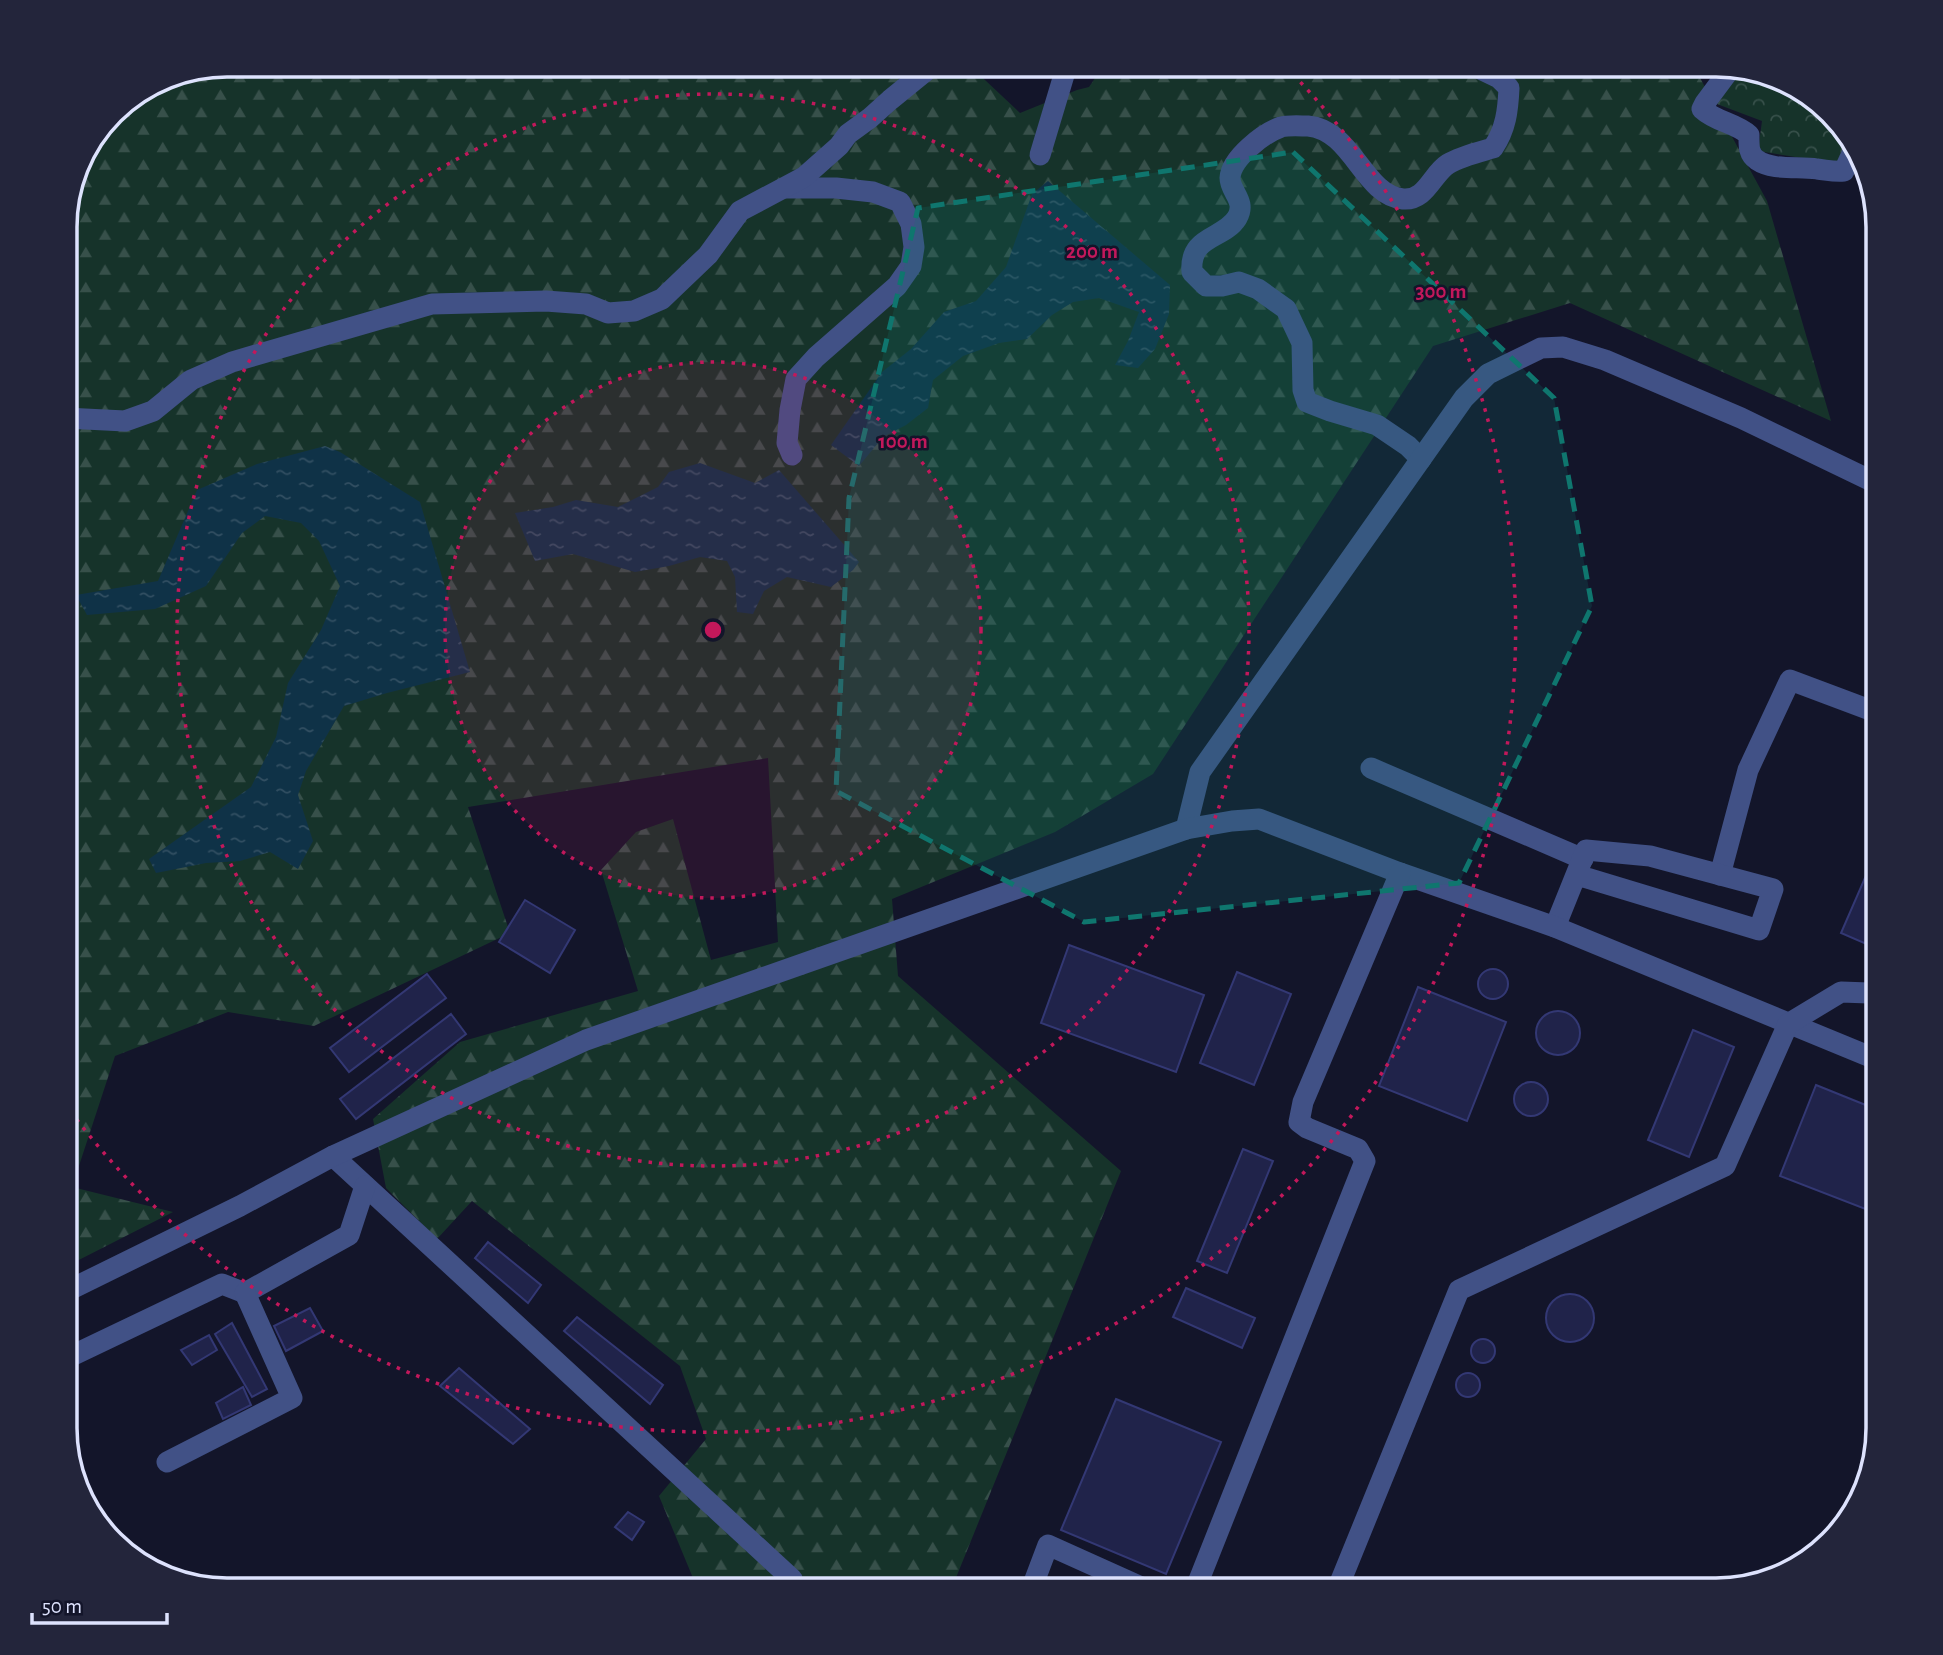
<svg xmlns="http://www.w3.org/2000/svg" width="1943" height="1655" font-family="'Alegreya Sans',sans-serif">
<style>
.forest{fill:url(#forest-firs)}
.park{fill:url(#park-crowns)}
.water{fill:url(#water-ripples)}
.building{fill:#20234a;stroke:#333874;stroke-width:2}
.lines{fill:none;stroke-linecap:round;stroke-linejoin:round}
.minor{stroke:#415186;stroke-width:21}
.marked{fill:#0f766e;fill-opacity:0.2;stroke:#0f766e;stroke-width:5;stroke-dasharray:14 9;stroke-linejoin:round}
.ring{fill:none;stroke:#c2185b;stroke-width:3.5;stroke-dasharray:3.5 7}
.rim{fill:none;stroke:#dde2fd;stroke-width:3.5}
.centre{fill:#c2185b;stroke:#13152a;stroke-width:3.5}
.ring-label{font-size:21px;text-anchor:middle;font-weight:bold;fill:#c2185b;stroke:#13152a;stroke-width:5;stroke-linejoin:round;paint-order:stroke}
</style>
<defs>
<pattern id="forest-firs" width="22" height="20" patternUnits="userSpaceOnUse" patternTransform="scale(1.75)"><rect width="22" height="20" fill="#16332a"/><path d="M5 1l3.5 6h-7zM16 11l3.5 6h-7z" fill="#37504a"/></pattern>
<pattern id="park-crowns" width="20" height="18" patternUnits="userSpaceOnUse" patternTransform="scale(1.75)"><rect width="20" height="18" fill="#16332a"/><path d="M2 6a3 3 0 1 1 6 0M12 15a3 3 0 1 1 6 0" fill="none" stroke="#37504a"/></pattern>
<pattern id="water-ripples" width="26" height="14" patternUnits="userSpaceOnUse" patternTransform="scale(1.75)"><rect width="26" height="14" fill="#0f3247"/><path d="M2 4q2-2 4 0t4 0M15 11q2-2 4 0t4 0" fill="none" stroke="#324f62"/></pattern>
</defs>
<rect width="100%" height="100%" fill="#13152a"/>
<path class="forest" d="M227,65H969L1020,113L1077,90L1089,87L1104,65H1693L1767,201L1831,421L1570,303L1433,346L1153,774L1055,832L892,899L898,976L1121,1171L951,1590H888L872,1578L757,1590H698L659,1496L706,1439L680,1366L472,1201L437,1239L386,1188L373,1119L460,1042L638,991L601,870L636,832L673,819L711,960L778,942L768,758L468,807L510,933L314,1026L228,1012L115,1056L72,1187L173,1212L65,1267V216L82,155L120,105L165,77Z"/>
<path class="park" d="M1733,68L1778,77L1823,105L1848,140L1840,164L1758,151L1762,121L1709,101Z"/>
<g class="water">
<path d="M1048,181L1170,285L1169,314L1155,349L1138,368L1115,365L1128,341L1139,312L1099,298L1073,302L1052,315L1027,339L999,343L963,356L933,380L928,408L906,425L883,437L859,466L831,445L882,372L911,349L944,312L976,301L1006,267L1032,194Z"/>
<path d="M325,446L340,452L420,502L470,672L387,693L344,706L306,771L298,795L313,841L298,869L270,852L240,861L206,863L156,873L149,859L251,787L276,737L288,683L321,630L340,586L319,541L301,523L265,516L242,533L206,586L155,609L87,615L76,595L158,581L197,490L257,464Z"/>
<path d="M700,463L755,483L779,470L859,562L853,570L831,587L787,577L764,591L753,614L737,612L735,577L727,561L700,557L669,566L635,572L573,554L535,561L515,513L553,507L576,500L618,507L658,487L669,472Z"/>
</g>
<g class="building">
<path d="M1871,864L1878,867V949L1841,933Z"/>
<path d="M525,900L575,930L550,973L499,942Z"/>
<path d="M1069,945L1204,995L1176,1072L1041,1023Z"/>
<circle cx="1493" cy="984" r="15"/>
<path d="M1237,972L1291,994L1254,1085L1200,1063Z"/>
<path d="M427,974L446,998L349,1072L330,1048Z"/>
<path d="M1418,987L1506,1022L1467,1121L1379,1086Z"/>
<circle cx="1558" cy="1033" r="22"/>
<path d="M451,1014L466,1034L356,1119L340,1099Z"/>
<path d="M1693,1030L1734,1047L1689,1157L1648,1140Z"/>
<circle cx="1531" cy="1099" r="17"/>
<path d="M1816,1085L1878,1110V1184L1868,1210L1780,1176Z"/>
<path d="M1243,1149L1273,1161L1227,1273L1197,1261Z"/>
<path d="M488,1242L541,1285L528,1303L475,1258Z"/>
<path d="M1186,1288L1255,1318L1242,1348L1173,1317Z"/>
<circle cx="1570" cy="1318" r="24"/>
<path d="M310,1308L323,1331L286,1351L274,1326Z"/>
<path d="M577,1317L663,1385L650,1404L564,1331Z"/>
<path d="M232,1323L267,1389L252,1397L215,1334Z"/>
<path d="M209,1335L217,1350L192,1365L181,1350Z"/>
<circle cx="1483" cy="1351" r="12"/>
<path d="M459,1368L530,1429L513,1444L440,1386Z"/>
<circle cx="1468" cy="1385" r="12"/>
<path d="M243,1387L251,1405L223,1419L216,1403Z"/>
<path d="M1116,1399L1221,1442L1166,1574L1061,1530Z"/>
<path d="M628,1512L644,1522L632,1540L615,1527Z"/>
</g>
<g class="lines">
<g class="minor">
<path d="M1731,68L1705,103L1702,109C1716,122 1736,123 1749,135C1749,145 1748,154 1757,160C1773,171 1799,166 1817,169C1827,170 1834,172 1844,171L1854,149"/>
<path d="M1040,155L1067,65"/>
<path d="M786,188H836L873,192L900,202L911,224L914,247L911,266L897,286L816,357L796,379L790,410L787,443L792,455"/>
<path d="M65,418L125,421L153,411L191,380L232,362L432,304L546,301L586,304L608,313L634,311L662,299L708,255L740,211L804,177L839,146L848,134L870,118L890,100L933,65"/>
<path d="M1421,459L1408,446L1377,425L1330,411L1307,402L1303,390L1302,343L1286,309L1258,289L1239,282L1222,286H1206L1192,272C1189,235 1223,240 1237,218C1247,201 1230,192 1230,178C1231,158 1264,133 1281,127C1288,125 1301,126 1308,126C1353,130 1363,195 1403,199C1426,201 1432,174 1448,164C1461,156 1479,152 1493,148C1506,129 1508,110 1509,88L1499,78L1472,65"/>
<path d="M1371,768L1583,859"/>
<path d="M1186,829L1200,772L1464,398L1488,374L1541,348L1563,347L1605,360L1741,418L1878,484"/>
<path d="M1720,875L1748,770L1790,680L1878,713"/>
<path d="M1555,927L1586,850L1650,856L1773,889L1759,930L1577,875"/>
<path d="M333,1156L792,1579"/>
<path d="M65,1292L240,1206L333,1156L586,1040L1186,829L1232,821L1259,819L1400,873L1555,927L1878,1060"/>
<path d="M65,1359L222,1284L245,1293L349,1235L365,1186"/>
<path d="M167,1462L292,1398L245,1293"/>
<path d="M1031,1590L1048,1545L1148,1590"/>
<path d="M1195,1590L1365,1161L1358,1149L1307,1128L1299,1122L1303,1102L1400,873"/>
<path d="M1337,1590L1459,1290L1725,1166L1788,1024L1841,992L1869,993L1878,995"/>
</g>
</g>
<path class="marked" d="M1293,152L1554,398L1592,606L1459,883L1084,922L836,791L849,498L918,208Z"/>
<circle cx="713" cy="630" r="268" fill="#c2185b" fill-opacity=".12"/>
<g class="ring">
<circle cx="713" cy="630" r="268"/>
<circle cx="713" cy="630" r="536"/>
<path d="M1286 67A803 803 0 1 1 68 1108"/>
</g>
<path d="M0 0H1943V1655H0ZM227 77H1716A150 150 0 0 1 1866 227V1428A150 150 0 0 1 1716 1578H227A150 150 0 0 1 77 1428V227A150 150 0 0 1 227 77Z" fill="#23253b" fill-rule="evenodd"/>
<path class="rim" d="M227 77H1716A150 150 0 0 1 1866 227V1428A150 150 0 0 1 1716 1578H227A150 150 0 0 1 77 1428V227A150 150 0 0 1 227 77Z"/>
<circle cx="713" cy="630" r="10" class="centre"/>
<g class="ring-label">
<text x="1092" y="258">200 m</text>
<text x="1441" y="298">300 m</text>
<text x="903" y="448">100 m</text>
</g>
<path d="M32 1613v10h135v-10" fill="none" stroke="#dde2fd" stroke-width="3.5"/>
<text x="42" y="1613" font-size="21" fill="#dde2fd" stroke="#13152a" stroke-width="5" paint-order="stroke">50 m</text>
</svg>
